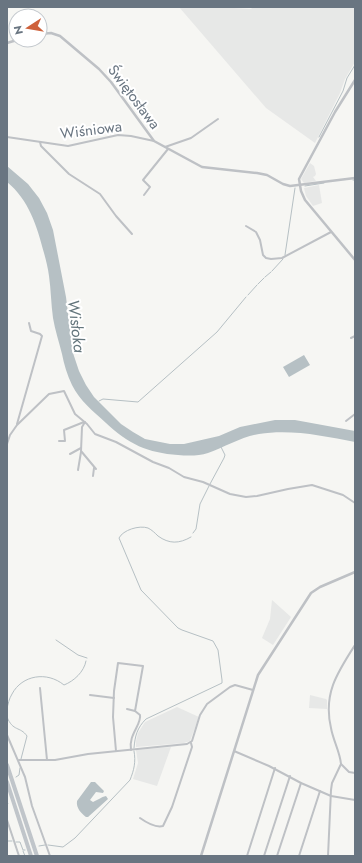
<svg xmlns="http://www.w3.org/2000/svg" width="362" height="863" font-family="Jost,sans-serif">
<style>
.built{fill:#e7e8e7}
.water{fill:#b6c0c4}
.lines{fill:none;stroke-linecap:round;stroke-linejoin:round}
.stream{stroke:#b6c0c4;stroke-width:1}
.minor{stroke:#bec1c5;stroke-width:2}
.tertiary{stroke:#bec1c5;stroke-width:2.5}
.motorway{stroke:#c0c5ca;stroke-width:4}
.labels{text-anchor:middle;stroke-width:4;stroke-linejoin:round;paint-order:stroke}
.street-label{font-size:15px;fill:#697581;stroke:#fff}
.water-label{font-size:16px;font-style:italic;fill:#64767d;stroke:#fff}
</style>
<rect width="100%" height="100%" fill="#f6f6f3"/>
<g class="built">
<path d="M179,7H218L251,9L253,7H355V62L345,79L340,93L315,143L266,108Z"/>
<path d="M310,163L314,166L316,174L315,176L313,177L316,181L304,183L301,179Z"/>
<path d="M319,185L322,203L313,206L306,196L304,188Z"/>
<path d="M272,600L291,617L273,645L262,638L270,619Z"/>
<path d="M310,695L326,699L327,700V709L309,708Z"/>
<path d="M177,707L199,717L190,741L184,743L136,747V741L138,733L145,722Z"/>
<path d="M171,747L157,786L133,779L138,763L136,750Z"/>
</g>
<g class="water">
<path d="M7,166L28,184L39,198L47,213L53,230L66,297L73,353L79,371L86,385L94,397L121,424L133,432L145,439L170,444H184L219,436L240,427L275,420H295L355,431V442C324,436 291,429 259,434C241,437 225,447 208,453C199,456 188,456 178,455C148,453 128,444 106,423C93,411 80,401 72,385C67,375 64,364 62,354C59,342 55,330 53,318C51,304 51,290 49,276C48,268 46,260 44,253C37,226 29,200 7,182Z"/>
<path d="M304,355L310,365L289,377L283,367Z"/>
<path d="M91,782H95L104,791L103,793L96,792L90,800L93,802C98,800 101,797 106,796L108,799L88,817H86C81,813 76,808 77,801Z"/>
</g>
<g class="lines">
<g class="stream">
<path d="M319,137L343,91L347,78L355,65"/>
<path d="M353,180H355"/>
<path d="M305,186L324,183"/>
<path d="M285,255L295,188"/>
<path d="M272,271L283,259"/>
<path d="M265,277L271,272"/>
<path d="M258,284L264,278"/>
<path d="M248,295L257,285"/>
<path d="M99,401L103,399L138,402L217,332L246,297"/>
<path d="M210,484L224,458L225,455L221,447"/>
<path d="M193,533L196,529L200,504L209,486"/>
<path d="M56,640L78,655L87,658"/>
<path d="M7,709C8,704 9,699 12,694C22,675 47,671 64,685C74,681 84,672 86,661"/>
<path d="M7,717C13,732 20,726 27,736L21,759"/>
<path d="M134,748C135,736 137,728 146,719L222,683V680L218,650L213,641L182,630L178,628L141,590L119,538C123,530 139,525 148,528C152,530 155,533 158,536C169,544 179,544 191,537"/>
<path d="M16,777L19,775L20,768"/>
<path d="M7,801L8,804L7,805"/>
<path d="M7,810V811"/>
<path d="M7,841H12"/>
<path d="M16,842H20L23,850H25"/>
<path d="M48,845L63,847L75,838L130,780C134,770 136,762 134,751"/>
<path d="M39,846L45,845"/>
<path d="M23,851L25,856"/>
</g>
<g class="minor">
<path d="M7,137L68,146L118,135L131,136L154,141"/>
<path d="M40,142L41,146L69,174L100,194L116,216L132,234"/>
<path d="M165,147L191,138L218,119"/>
<path d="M144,195L150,187L143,180L168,149"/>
<path d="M246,226L256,232L260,240L263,255L266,258L271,259L282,258L331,232"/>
<path d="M351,338L355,336"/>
<path d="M346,421L355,414"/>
<path d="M85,422L82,427L81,451L96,469"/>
<path d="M17,424L42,336L40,334L31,331L29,323"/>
<path d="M59,441H65L64,430L84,422"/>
<path d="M7,444L10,435L17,425L49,394L64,391L75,414L87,424L95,434L116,442L153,462L169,468L184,477L203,482L230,494L246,497L257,496L288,489L312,485L343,495L355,503"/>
<path d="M70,454L81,448"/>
<path d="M78,470L81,452"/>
<path d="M93,476L94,468"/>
<path d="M40,688L47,760"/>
<path d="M90,695L114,698"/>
<path d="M127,709L135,711"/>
<path d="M7,735L25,777L32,806L50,856"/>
<path d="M116,751L113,717L114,691L118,663L143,666L135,711L140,715C142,724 128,735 131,750"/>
<path d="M234,751L269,766L301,783L331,796L355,800"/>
<path d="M19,760H55L88,754L187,744L192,741L200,715L207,704L230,687L235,685L253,690"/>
<path d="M341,764L349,772L355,773"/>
<path d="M140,818C147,823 155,828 163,826L172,807L192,747L191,743"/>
<path d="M7,820L19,856"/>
<path d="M247,856L275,768"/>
<path d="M264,856L290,776"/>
<path d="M277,856L301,783"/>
<path d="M299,856L320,791"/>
<path d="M328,856L331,790L332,783L341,764C340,752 333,740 331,728C323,694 337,673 355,645"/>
</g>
<g class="tertiary">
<path d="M40,34L51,33L60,36L99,69L111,82L154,141L202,167L257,173L267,175L283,184L290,186L355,178"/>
<path d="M7,43L17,40"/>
<path d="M355,80L335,112L299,179L301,191L305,200L355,260"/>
<path d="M201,856L258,675L311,593L320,587L355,572"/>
</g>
<g class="motorway">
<path d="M7,765L37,856"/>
<path d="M7,782L31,856"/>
</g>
</g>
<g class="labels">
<g class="street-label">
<text transform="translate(134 97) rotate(53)" y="5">Świętosława</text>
<text transform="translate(91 130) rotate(-7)" y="5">Wiśniowa</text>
</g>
<g class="water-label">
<text transform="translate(77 326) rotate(83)" y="6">Wisłoka</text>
</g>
</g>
<rect width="362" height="863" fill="none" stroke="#697581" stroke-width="16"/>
<g transform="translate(28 28) rotate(258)"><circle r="19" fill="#ffffff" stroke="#c3c8cd"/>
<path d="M0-3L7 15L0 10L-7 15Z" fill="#ce613b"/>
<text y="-6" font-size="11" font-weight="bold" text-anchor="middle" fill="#697581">N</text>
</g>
</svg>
